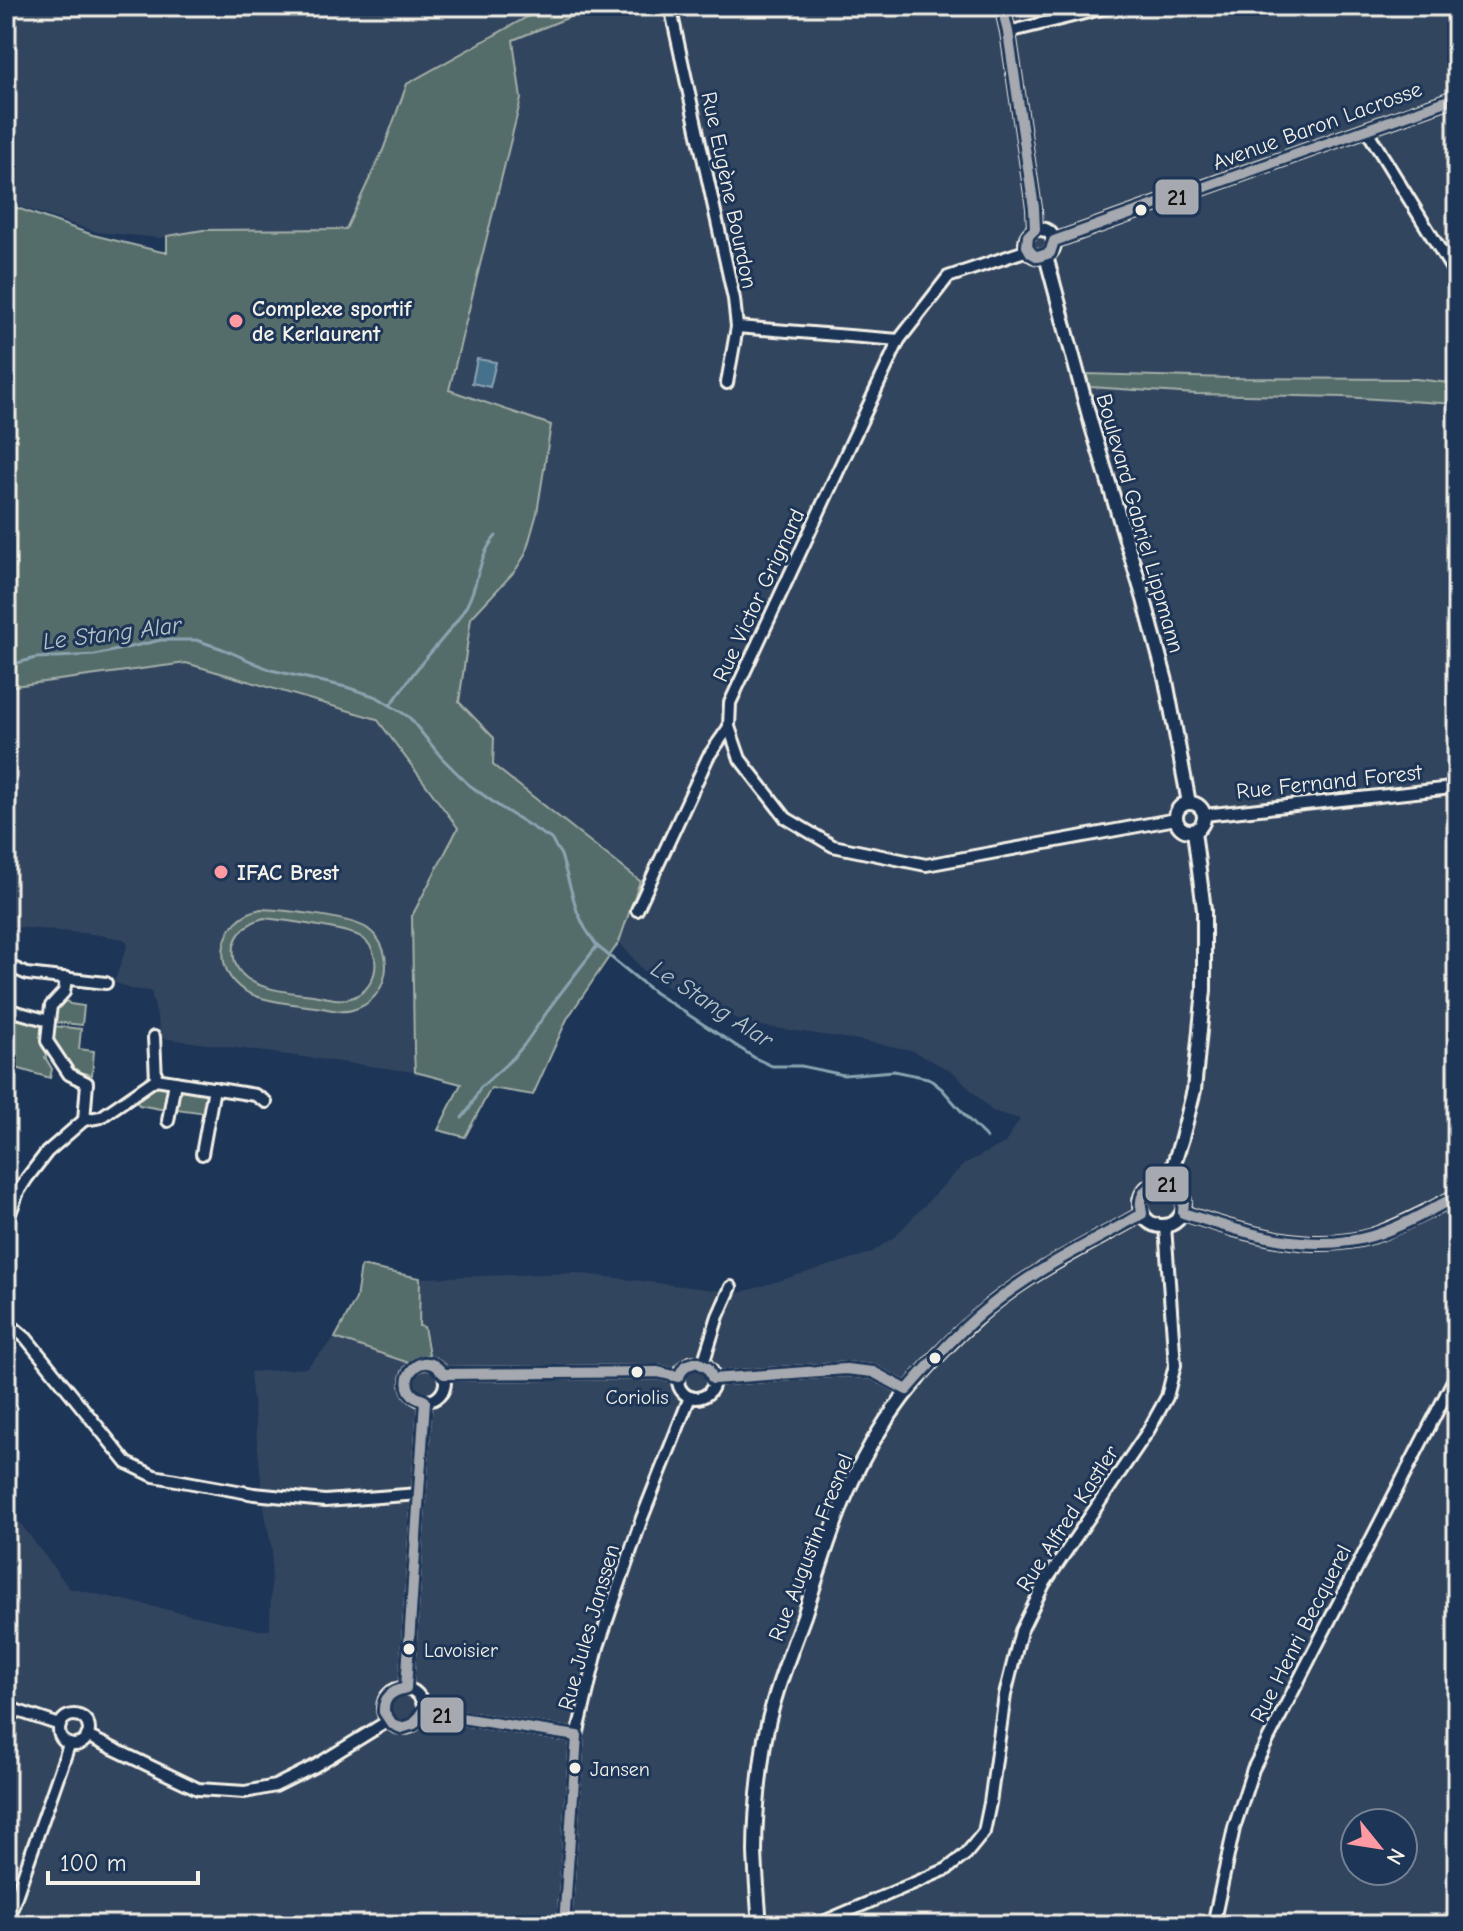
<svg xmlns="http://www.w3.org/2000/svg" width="1463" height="1931" font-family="'Comic Neue',sans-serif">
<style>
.built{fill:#33455e;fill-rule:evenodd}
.green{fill:#546d6a;stroke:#a4afa9;stroke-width:2;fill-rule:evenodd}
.water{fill:#45718c;stroke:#8ba4b1;stroke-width:2}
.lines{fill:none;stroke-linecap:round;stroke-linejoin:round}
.stream{stroke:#8ba4b1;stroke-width:3}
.minor-casing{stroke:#f4f1e8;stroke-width:16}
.tertiary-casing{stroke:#f4f1e8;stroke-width:18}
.minor{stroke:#1d3557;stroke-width:10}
.tertiary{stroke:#1d3557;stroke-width:12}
.bus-1-casing{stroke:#1d3557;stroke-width:16}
.bus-1{stroke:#a6aab0;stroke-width:10}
.bus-dot{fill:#f4f1e8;stroke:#1d3557;stroke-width:3}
.poi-dot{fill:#ff9aa2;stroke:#1d3557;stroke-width:3}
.labels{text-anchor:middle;stroke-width:6;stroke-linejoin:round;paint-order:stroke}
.bus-label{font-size:20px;fill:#f4f1e8;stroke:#1d3557;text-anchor:start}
.street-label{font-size:22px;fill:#f4f1e8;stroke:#1d3557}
.poi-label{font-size:22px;font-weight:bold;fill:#f4f1e8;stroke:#1d3557;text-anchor:start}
.water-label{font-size:24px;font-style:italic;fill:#b7c4c8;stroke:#1d3557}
.line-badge{stroke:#1d3557;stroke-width:3}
.pale-badge-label{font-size:22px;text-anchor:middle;font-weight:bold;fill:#111}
</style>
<rect width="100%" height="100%" fill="#1d3557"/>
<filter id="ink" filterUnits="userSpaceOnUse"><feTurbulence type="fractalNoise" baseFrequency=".0125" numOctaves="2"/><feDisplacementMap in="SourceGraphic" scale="16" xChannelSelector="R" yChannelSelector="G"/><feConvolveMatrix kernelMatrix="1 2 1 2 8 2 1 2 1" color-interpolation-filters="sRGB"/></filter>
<g filter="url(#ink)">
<g class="built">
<path d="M6,6H551L543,8L407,84L383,150L346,229L203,230L161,238L97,232L6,202Z"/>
<path d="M618,6H1457V1925H6V1504L69,1588L259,1630H270L272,1550L264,1508L250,1372L306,1368L335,1338L409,1363L429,1354L424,1327H419L420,1278L575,1273L739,1293L871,1253L894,1237L964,1164L1005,1143L1020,1119L992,1111L953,1072L911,1050L858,1040L748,1024L651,979L619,942L639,881L493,765L494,738L459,702L471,618L515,571L525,555L537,513L551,425L449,390L521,99L513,39L569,16ZM1355,1823H1403V1871H1355Z"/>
<path d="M186,663L377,719L458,828L412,916L415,1072L162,1038L151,991L131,989L114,982L128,944L124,939L93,934L6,926V687Z"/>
</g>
<g class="green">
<path d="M551,6H618L572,16L513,40L521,99L449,390L551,425L537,513L525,555L515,571L471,618L459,702L494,738L493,765L640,881L619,942L567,1019L533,1095L491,1088L465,1137L438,1130L461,1084L415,1072L414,1050L412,916L458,828L377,719L186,663L6,687V558L10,537L6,535V204L93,235L162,252H167V236L203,230L346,229L383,150L407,84L543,8Z"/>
<path d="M1086,374L1229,378L1416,379L1457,384V404L1343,397L1196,394L1090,387Z"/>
<path d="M261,909C282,910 352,917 368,929C398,951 389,1001 352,1010C343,1013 332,1010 322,1008C302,1005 262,1002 245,991C209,969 220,917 261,909ZM264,918C282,920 348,929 361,937C384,952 378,987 354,997C342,1002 330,998 318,996C287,991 228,991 234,946C237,931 250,922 264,918Z"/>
<path d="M64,999L70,1004L84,1006L82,1025L54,1022L55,1007Z"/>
<path d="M16,1016L40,1023L44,1028L50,1053L45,1057L52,1069L50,1078L6,1065V1040L12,1018Z"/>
<path d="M53,1026L81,1029L79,1049L94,1051L92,1075L73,1070L52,1039Z"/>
<path d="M159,1084L167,1085L170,1089L166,1110L139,1105L136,1100Z"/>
<path d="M183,1087L204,1091L208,1097L206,1113L176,1109L179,1089Z"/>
<path d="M361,1266L420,1278L419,1326L424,1327L429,1354L409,1363L335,1338L356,1299Z"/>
</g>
<path class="water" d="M477,359L496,362L490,387L472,383Z"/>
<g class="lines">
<g class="stream">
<path d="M6,666L36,658L95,655L161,640H196L223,649L271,670L346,687L377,697L409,717L442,758L468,784L500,807L551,839L561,855L577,911L585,928L597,946L655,993L755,1058L772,1066H801L844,1075L894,1071L928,1078L942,1089L969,1120L987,1138"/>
<path d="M390,705C400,694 407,681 417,669C433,648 454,629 467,605C479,583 478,556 496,536"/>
<path d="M462,1118L469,1109L480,1088L514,1057L524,1045L556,999L597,946"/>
</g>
<defs>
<g id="minor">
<path d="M670,6L734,299L737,327L727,383"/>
<path d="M1008,32L1113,6"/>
<path d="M1366,129L1457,277"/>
<path d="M1028,250L948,277L899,340L730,703L729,727L740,759L786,818L833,846L926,865L1176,819"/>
<path d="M737,327L899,340"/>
<path d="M1204,815L1443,789L1457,786"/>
<path d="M637,910L708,757L729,727"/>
<path d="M6,968L16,969L27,974L106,983"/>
<path d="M6,1009L49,1021L47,1041L69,1074L87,1083L84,1120"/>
<path d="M49,1021L51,1006L64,992L66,978"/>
<path d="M6,1023L10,1010"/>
<path d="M154,1037L156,1079"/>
<path d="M168,1121L175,1082"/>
<path d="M202,1154L214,1088"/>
<path d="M6,1224L18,1192L27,1178L47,1152L84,1120L101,1117L156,1079L255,1095L266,1102"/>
<path d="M6,1324L14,1328L26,1338L127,1463L154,1476L254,1494L325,1501L419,1494"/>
<circle cx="696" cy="1380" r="18"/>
<circle cx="426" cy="1382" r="19"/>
<path d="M703,1364L718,1316L731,1287"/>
<path d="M444,1374L658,1372L678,1377"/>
<path d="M713,1379L846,1369L873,1372L907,1390"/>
<path d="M406,1688L425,1401"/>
<circle cx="403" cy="1708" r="20"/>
<path d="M6,1707L60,1725"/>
<path d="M422,1712L577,1736"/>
<circle cx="74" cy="1730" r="15"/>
<path d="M87,1736L198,1789L245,1792L275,1786L315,1766L388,1721"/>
<path d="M6,1925L69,1745"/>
<path d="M564,1925L577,1736L598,1647L642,1518L690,1397"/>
<path d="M816,1925L947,1869L966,1854L984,1832L990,1803L1005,1695L1021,1631L1044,1584L1148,1431L1167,1397L1175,1365L1165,1226"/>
<path d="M1213,1925L1234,1828L1253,1769L1457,1373"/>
</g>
<g id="tertiary">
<path d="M1002,6L1008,32L1034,208L1035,229"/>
<circle cx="1040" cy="243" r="14"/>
<path d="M1054,241L1457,97"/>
<path d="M1046,256L1092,427L1144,599L1166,681L1189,803"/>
<circle cx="1190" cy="817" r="14"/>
<circle cx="1162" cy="1204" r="22"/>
<path d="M1168,1183L1182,1138L1194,1090L1204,990V910L1194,831"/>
<path d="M1183,1213C1243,1232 1309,1255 1372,1236C1401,1226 1430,1210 1457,1196"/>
<path d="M760,1925C758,1901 756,1877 755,1852C755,1816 759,1779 764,1744C771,1700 789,1657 804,1616C818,1574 830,1531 848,1490C878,1421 926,1362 982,1313C1027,1273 1090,1244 1142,1214"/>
</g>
</defs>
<use href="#minor" class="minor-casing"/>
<use href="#tertiary" class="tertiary-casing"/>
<use href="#minor" class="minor"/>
<use href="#tertiary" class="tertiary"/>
<defs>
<g id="bus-1">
<path d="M1002,6L1008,32L1034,208L1035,229L1028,236L1027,246L1031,253L1038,257L1050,253L1054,241L1457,97"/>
<path d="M564,1925L577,1736L422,1712L414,1724L401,1728L392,1724L384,1712C383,1697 392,1691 406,1688L425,1401C421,1399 417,1398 413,1395C398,1381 416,1355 434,1365C436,1366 443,1373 444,1374L658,1372L678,1377L685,1366L697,1362L708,1368L713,1379L846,1369L873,1372L907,1390C935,1358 964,1325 999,1299C1043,1265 1094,1241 1142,1214C1142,1210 1140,1205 1141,1201C1144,1178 1179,1177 1184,1200C1184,1204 1183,1209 1183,1213C1243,1232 1309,1255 1372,1236C1402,1227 1430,1210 1457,1196"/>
</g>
</defs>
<use href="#bus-1" class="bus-1-casing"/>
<use href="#bus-1" class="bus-1"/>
</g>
</g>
<g class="bus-dot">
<circle cx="1141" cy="210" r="7"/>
<circle cx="935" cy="1358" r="7"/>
<circle cx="637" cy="1372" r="7"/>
<circle cx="409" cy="1649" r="7"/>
<circle cx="575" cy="1768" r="7"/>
</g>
<g class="poi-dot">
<circle cx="236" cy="321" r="8"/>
<circle cx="221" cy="872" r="8"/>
</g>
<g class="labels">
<g class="bus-label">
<text x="637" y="1404" text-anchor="middle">Coriolis</text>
<text x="424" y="1657">Lavoisier</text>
<text x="590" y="1776">Jansen</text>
</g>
<g class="street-label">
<text transform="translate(1317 125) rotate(-20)" y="8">Avenue Baron Lacrosse</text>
<text transform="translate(730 190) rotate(78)" y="8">Rue Eugène Bourdon</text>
<text transform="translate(1141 523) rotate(74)" y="8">Boulevard Gabriel Lippmann</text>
<text transform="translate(758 595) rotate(-65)" y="8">Rue Victor Grignard</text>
<text transform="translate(1329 781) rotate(-6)" y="8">Rue Fernand Forest</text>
<text transform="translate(1067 1518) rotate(-57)" y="8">Rue Alfred Kastler</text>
<text transform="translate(810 1547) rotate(-69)" y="8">Rue Augustin Fresnel</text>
<text transform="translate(588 1627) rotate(-74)" y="8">Rue Jules Janssen</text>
<text transform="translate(1300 1633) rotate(-63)" y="8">Rue Henri Becquerel</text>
</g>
<g class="poi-label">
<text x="252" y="316">Complexe sportif<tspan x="252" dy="25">de Kerlaurent</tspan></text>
<text x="237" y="880">IFAC Brest</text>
</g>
<g class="water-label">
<text transform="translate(112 633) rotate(-7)" y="8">Le Stang Alar</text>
<text transform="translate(712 1004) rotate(33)" y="8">Le Stang Alar</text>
</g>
</g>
<g class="line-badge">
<rect x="1154" y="178" width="46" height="38" rx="8" fill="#a6aab0"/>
<rect x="1144" y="1165" width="46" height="38" rx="8" fill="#a6aab0"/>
<rect x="419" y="1696" width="46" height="38" rx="8" fill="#a6aab0"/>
</g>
<g class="pale-badge-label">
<text x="1177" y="205">21</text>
<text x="1167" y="1192">21</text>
<text x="442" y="1723">21</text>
</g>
<rect width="1463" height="1931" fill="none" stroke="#1d3557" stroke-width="32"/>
<rect x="16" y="16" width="1431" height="1899" fill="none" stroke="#f4f1e8" stroke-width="3" filter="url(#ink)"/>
<g transform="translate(1379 1847) rotate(120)"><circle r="38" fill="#1d3557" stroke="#738091" stroke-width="2"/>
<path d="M0-6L14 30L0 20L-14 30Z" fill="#ff9aa2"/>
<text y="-12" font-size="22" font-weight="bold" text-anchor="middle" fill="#f4f1e8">N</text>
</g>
<path d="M48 1871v12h150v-12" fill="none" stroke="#f4f1e8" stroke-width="4"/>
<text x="60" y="1871" font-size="24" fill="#f4f1e8" stroke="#1d3557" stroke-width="6" paint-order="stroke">100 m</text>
</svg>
